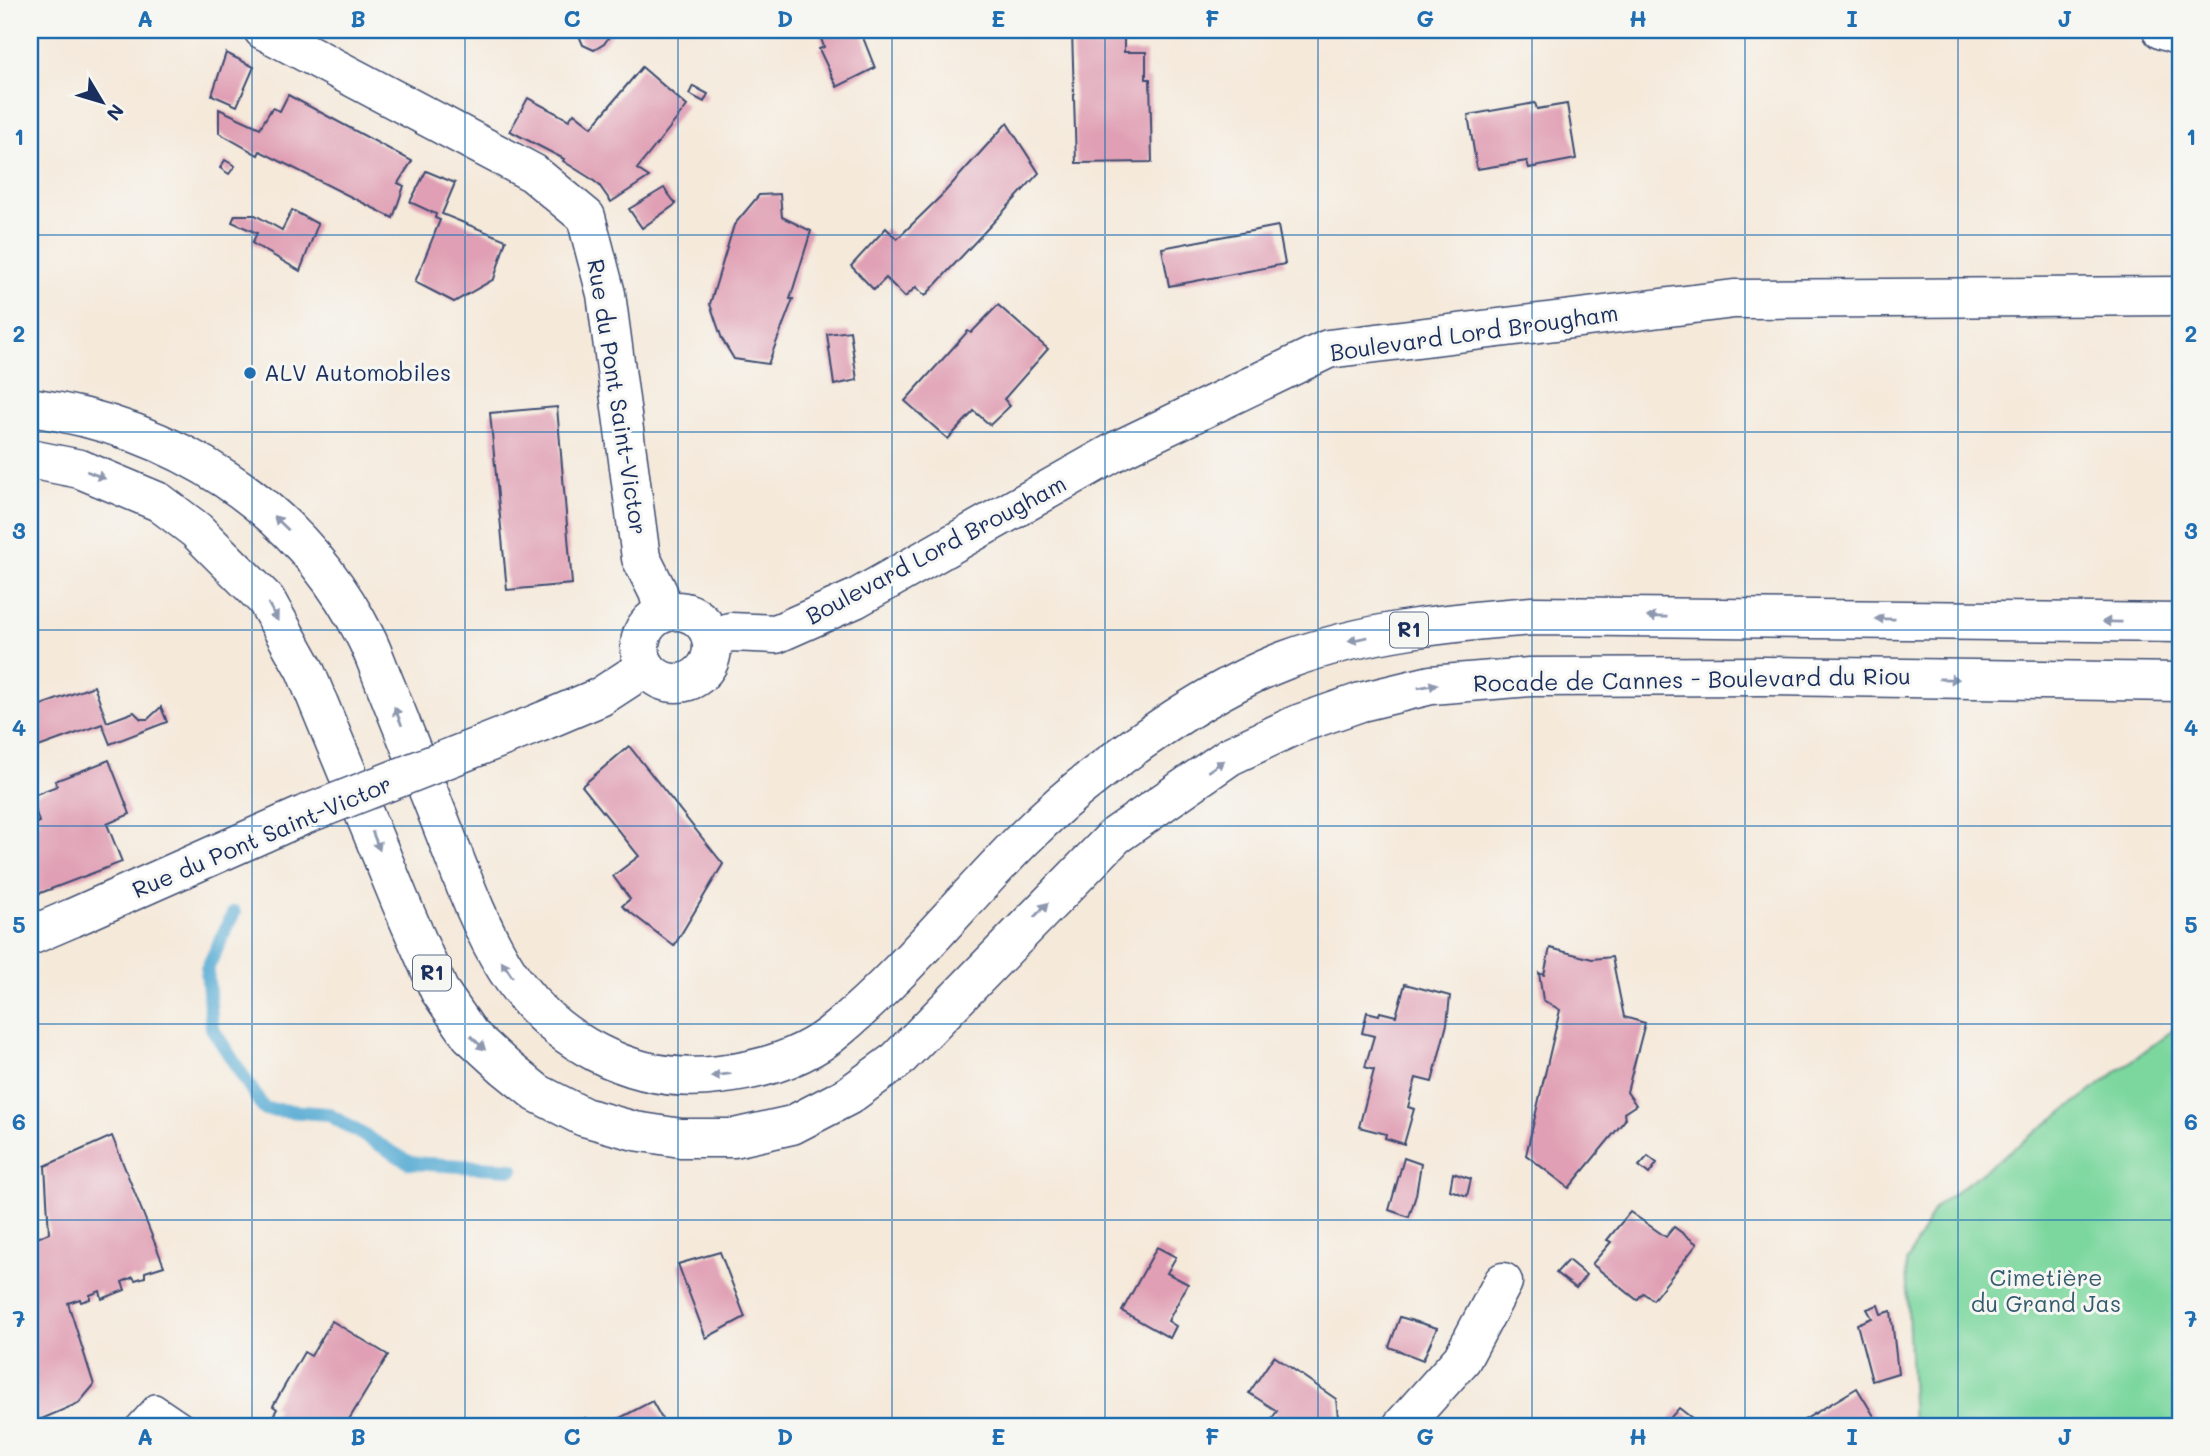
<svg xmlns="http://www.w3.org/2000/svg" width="2210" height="1456" font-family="Mali,sans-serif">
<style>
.green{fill:#7cd79e;stroke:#4c837e;stroke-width:2}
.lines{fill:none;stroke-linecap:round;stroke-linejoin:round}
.stream{stroke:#59acd4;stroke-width:14}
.building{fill:#e09fb4}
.service-casing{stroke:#3c4b71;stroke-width:24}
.minor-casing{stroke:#3c4b71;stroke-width:41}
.trunk-casing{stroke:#3c4b71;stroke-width:41}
.service{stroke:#fff;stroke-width:21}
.minor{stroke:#fff;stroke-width:38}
.trunk{stroke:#fff;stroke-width:38}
.minor-bridge-casing{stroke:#3c4b71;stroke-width:41;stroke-linecap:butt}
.minor-bridge{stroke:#fff;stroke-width:38}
.oneway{fill:#8d97ae}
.grid{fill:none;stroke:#1f6fb2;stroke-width:2;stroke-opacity:0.55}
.poi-dot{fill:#1f6fb2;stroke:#f6f6f2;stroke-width:2.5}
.labels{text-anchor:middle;stroke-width:6;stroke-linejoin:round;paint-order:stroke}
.shield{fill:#f6f6f2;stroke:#5d6b8a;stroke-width:2}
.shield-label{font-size:21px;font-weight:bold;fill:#1b2f5e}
.street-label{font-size:23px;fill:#1b2f5e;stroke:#f6f6f2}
.poi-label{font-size:23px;fill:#1b2f5e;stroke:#f6f6f2;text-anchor:start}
.park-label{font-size:23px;fill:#33596e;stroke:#f6f6f2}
.neatline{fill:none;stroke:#1f6fb2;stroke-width:2.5}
.grid-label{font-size:23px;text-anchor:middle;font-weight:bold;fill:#1f6fb2}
</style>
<rect width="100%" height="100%" fill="#f6f6f2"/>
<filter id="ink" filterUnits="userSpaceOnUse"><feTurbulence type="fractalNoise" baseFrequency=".0143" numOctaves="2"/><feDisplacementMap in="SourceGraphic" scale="14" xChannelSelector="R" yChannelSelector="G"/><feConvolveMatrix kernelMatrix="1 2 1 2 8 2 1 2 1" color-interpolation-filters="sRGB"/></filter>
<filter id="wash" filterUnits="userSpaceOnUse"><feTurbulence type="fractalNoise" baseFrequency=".00686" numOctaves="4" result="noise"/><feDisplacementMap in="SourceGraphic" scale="28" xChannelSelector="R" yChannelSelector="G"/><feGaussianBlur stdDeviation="1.57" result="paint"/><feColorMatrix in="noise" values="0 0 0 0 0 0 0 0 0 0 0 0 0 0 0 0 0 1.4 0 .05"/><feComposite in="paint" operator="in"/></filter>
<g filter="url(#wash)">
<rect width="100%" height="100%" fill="#f5e9da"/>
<path class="green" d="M2180,1025V1426H1913L1906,1263L1935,1207Z"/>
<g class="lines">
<path class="stream" d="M234,912L207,969L212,1028L264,1109L328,1114L410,1163L512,1169"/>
</g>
<g id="blocks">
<g class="building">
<path d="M582,30H614L604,44L594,50L583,45L580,38Z"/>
<path d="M818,30H860L875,68L837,87L819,49L824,47Z"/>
<path d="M1072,31H1124V52H1146V79H1150L1152,162L1076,163Z"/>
<path d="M226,53L254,67L237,106L212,95Z"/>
<path d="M642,67L687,106L637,169L649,177L611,202L599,185L590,178L563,161L564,159L510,131L528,98L569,120L574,113L592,127Z"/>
<path d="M693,86L708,94L704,102L689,94Z"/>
<path d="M288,95L412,161L398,183L404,186L393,218L260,151L258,155L219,133V109L260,128L272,108L280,111Z"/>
<path d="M1535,103L1537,109L1567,104L1576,159L1529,168L1527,161L1477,169L1468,115Z"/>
<path d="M1007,123L1039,173L925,296L916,287L905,297L886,278L874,290L851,266L886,228L897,239L941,196Z"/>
<path d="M225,160L235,166L229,174L220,168Z"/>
<path d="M426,171L455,183L442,214L506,240L494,279L454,302L415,282L440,220L435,218L436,214L410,202Z"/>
<path d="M664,188L676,204L642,228L629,209Z"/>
<path d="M780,194L782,217L811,231L790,299H793L768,364L734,359L722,339L710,304L734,225L759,195Z"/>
<path d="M292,210L318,224L300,271L252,243L257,233L232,222L235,215H255L282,230Z"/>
<path d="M1278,226L1285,264L1169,286L1162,248Z"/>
<path d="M998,305L1048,349L1004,399L1010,406L990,425L974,411L948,439L905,401L968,331L971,333Z"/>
<path d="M850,331L857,380L834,385L827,334Z"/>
<path d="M557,407L572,584L507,590L490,413Z"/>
<path d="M94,686L107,722L134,712L141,719H148L161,707L167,722L110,744L102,724L30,750V709Z"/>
<path d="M629,746L723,864L674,946L622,906L630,899L613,876L639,856L582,786Z"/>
<path d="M109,760L130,814L107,824L122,862L30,897V827L39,822L31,796L57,786L55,781Z"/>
<path d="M1550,948L1592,959L1612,957L1624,1017L1645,1023L1627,1092L1636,1105L1624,1113L1625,1120L1569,1188L1526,1155L1560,1010L1543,1000L1539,973L1544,975Z"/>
<path d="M1405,984L1450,996L1447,1024L1432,1082L1416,1078L1408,1107L1414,1109L1404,1144L1385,1138L1386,1134L1359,1127L1374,1070L1365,1067L1374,1036L1362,1033L1367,1012L1379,1015L1380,1012L1396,1016Z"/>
<path d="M112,1136L164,1266L145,1272V1277L135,1280L133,1277L122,1282L125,1290L102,1299L100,1291L90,1295V1299L81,1302L80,1299L68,1303L94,1385L79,1403L30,1424V1241L49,1233L45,1166Z"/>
<path d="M34,1144L35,1155L30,1157V1146Z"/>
<path d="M1648,1156L1657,1163L1649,1174L1639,1166Z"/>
<path d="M1404,1158L1421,1164L1416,1195L1409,1217L1389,1210Z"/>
<path d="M1453,1173L1471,1179L1467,1196L1450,1190Z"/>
<path d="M1630,1212L1666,1237L1674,1227L1697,1244L1653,1300L1643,1293L1637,1300L1592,1264L1611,1242L1607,1240Z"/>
<path d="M1157,1247L1176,1257L1167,1273L1188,1284L1168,1321L1176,1326L1170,1338L1122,1311Z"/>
<path d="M720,1252L745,1317L706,1338L678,1264Z"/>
<path d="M1568,1260L1586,1275L1576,1288L1556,1273Z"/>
<path d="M1878,1305L1881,1314L1891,1311L1898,1373L1872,1381L1857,1324L1872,1318L1867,1309Z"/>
<path d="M1400,1317L1437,1328L1423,1360L1389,1347Z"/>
<path d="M332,1321L388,1355L345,1426H267L277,1409L273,1406L304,1352L311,1356Z"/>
<path d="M1274,1356L1336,1399L1338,1417L1333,1426H1267L1277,1411L1249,1393Z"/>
<path d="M1857,1388L1880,1426H1803L1801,1422Z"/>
<path d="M652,1401L666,1426H605Z"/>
<path d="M1679,1408L1702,1426H1663Z"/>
<path d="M585,1418L589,1426H574Z"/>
</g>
</g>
</g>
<g filter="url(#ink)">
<use href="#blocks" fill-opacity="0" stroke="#3c4b71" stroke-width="2"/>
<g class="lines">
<defs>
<path id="service" d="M136,1426L155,1405L186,1426"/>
<g id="minor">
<path d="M263,30L533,173L586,217L606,294L641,558L658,592L664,613"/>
<path d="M2162,30L2180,36"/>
<circle cx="676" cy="647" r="36"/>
<path d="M712,638L730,632L776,634L855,599L1118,450L1328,349L1734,299L2180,296"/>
<path d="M541,722L600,697L646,667"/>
<path d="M30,936L72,918"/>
<path d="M1402,1426L1462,1359L1503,1282"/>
</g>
<g id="trunk">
<path d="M30,407C173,427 298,504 365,636C374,653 380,673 388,691C404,732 421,772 437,813C458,865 476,921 506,969C551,1041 634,1086 719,1075C762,1070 806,1057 839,1028C932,950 1000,847 1097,774C1153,731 1220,685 1286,660C1365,631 1450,622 1533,616L2180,623"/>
<path d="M30,459L80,469L159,502L196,530L266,600L305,670L401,903L439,990L470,1035L505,1067L537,1093L584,1117L635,1131L681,1138H734L792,1125L848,1096L897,1060L1115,836L1230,756L1298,724L1361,702L1431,685L1530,677L1762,676L2180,682"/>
</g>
</defs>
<use href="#service" class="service-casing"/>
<use href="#minor" class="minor-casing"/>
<use href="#trunk" class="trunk-casing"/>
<use href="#service" class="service"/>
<use href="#minor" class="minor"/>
<use href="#trunk" class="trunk"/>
<defs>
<path id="minor-bridge" d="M72,918L304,815L541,722"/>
</defs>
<use href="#minor-bridge" class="minor-bridge-casing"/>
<use href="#minor-bridge" class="minor-bridge"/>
</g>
<defs><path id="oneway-solid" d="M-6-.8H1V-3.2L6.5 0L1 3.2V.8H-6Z" transform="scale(1.75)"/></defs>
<g class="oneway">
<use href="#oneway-solid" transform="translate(96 475) rotate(22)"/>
<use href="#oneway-solid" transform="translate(281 523) rotate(-136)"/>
<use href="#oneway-solid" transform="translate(273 612) rotate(61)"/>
<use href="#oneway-solid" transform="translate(1657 617) rotate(-179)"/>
<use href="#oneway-solid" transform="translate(1885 619) rotate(-179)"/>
<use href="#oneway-solid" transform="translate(2112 622) rotate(-179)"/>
<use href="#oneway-solid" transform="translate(1358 639) rotate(169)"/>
<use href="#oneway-solid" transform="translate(1949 679) rotate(1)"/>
<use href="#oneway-solid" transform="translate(1428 686) rotate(-10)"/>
<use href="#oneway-solid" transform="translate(398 716) rotate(-112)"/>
<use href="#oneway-solid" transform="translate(1216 766) rotate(-34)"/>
<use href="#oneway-solid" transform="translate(376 841) rotate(68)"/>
<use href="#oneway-solid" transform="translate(1041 910) rotate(-46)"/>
<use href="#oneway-solid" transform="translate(507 969) rotate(-123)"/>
<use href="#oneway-solid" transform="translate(478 1043) rotate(43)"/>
<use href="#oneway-solid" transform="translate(721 1075) rotate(173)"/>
</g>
</g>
<path class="grid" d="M252,30V1426M465,30V1426M678,30V1426M892,30V1426M1105,30V1426M1318,30V1426M1532,30V1426M1745,30V1426M1958,30V1426M30,235H2180M30,432H2180M30,630H2180M30,826H2180M30,1024H2180M30,1220H2180"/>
<circle class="poi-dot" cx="250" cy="373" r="7"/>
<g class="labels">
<g class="shield">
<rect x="1390" y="612.5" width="38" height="35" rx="5"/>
<rect x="413" y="955.5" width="38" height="35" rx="5"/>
</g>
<g class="shield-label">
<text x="1409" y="637">R1</text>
<text x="432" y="980">R1</text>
</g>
<g class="street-label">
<text transform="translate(1474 333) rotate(-8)" y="8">Boulevard Lord Brougham</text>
<text transform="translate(617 397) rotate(81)" y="8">Rue du Pont Saint-Victor</text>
<text transform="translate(936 550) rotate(-28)" y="8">Boulevard Lord Brougham</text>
<text transform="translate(1692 680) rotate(-1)" y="8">Rocade de Cannes - Boulevard du Riou</text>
<text transform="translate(262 837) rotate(-23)" y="8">Rue du Pont Saint-Victor</text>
</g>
<g class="poi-label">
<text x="264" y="381">ALV Automobiles</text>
</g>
<g class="park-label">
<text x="2046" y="1286">Cimetière<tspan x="2046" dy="26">du Grand Jas</tspan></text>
</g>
</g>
<rect width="2210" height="1456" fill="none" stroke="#f6f6f2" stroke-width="77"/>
<g transform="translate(102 102) rotate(128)" stroke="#f6f6f2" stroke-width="5" paint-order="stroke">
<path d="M0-5L12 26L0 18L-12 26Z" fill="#1b2f5e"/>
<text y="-10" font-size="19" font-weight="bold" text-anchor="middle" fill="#1b2f5e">N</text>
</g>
<rect x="38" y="38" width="2134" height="1380" class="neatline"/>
<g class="grid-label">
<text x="145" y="27">A</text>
<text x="358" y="27">B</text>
<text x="572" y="27">C</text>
<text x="785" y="27">D</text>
<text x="998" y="27">E</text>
<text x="1212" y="27">F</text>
<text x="1425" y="27">G</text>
<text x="1638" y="27">H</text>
<text x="1852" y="27">I</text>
<text x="2065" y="27">J</text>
<text x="19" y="145">1</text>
<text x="2191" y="145">1</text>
<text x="19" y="342">2</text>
<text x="2191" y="342">2</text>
<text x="19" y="539">3</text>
<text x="2191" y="539">3</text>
<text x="19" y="736">4</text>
<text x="2191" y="736">4</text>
<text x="19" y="933">5</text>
<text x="2191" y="933">5</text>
<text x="19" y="1130">6</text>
<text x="2191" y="1130">6</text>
<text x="19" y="1327">7</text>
<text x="2191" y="1327">7</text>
<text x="145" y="1445">A</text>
<text x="358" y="1445">B</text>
<text x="572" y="1445">C</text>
<text x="785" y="1445">D</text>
<text x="998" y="1445">E</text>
<text x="1212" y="1445">F</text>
<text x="1425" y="1445">G</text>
<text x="1638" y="1445">H</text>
<text x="1852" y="1445">I</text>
<text x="2065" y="1445">J</text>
</g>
</svg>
